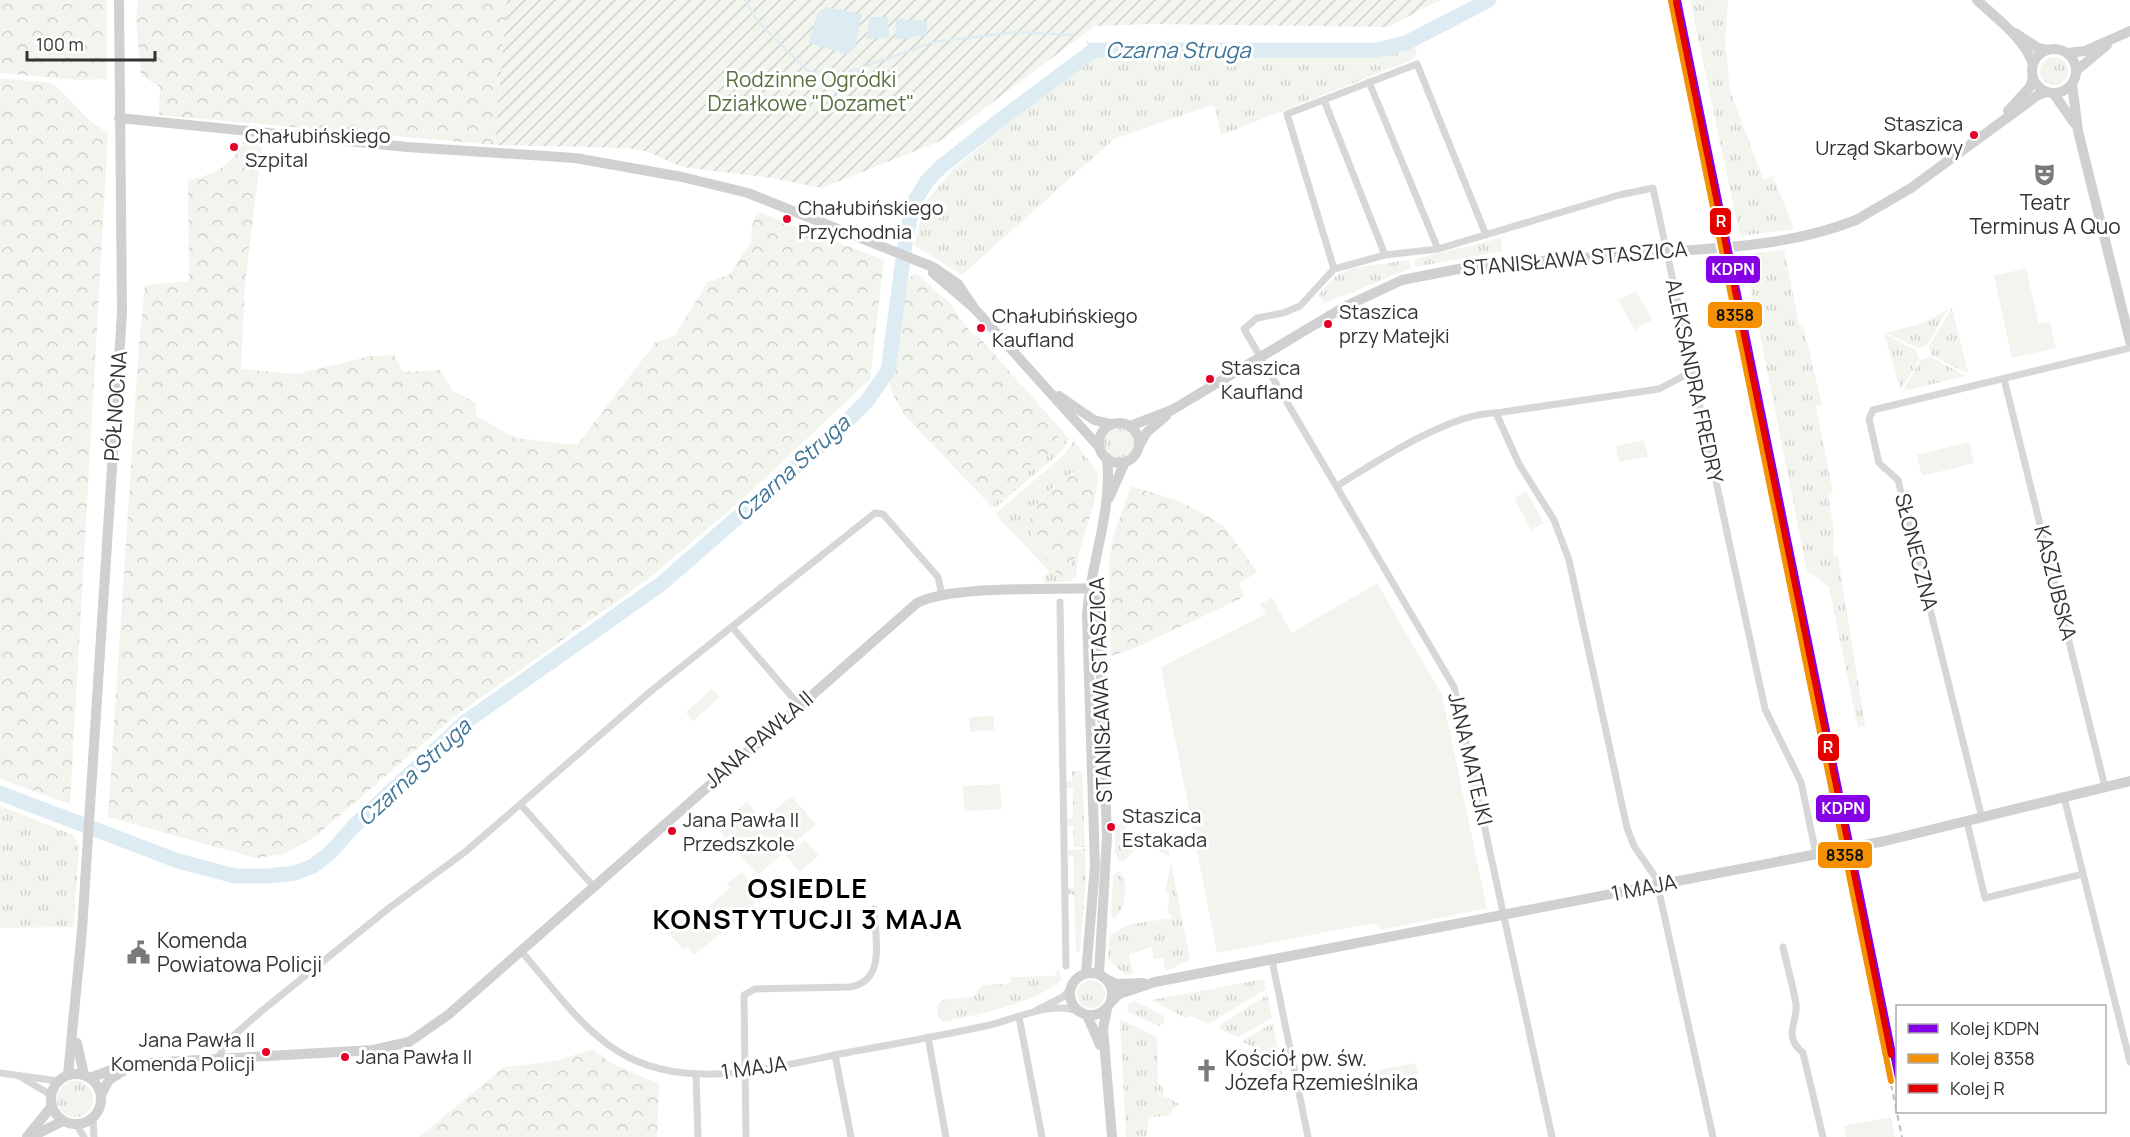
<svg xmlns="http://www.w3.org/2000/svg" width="2130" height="1137" font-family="Manrope,sans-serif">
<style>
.grass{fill:url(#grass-tufts)}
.forest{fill:url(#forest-crowns)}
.park{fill:#f1f5ed}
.garden{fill:url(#garden-furrows)}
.water{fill:#ddebf3}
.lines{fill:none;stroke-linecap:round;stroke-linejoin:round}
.stream{stroke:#ddebf3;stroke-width:2}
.river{stroke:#ddebf3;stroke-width:15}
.street{stroke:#d7d7d7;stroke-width:7}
.secondary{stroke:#d0d0d0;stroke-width:10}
.rail{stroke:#bebebe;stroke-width:2;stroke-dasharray:6 4.5;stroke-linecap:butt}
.secondary-bridge{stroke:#d0d0d0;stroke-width:10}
.rail-1-casing{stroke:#fff;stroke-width:10}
.rail-2-casing{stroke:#fff;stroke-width:10}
.rail-3-casing{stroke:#fff;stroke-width:10}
.rail-1{stroke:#8500e5;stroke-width:6}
.rail-2{stroke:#f59003;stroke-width:6}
.rail-3{stroke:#e50000;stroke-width:6}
.bus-dot{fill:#e4002b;stroke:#fff;stroke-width:2}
.labels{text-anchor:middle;stroke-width:6;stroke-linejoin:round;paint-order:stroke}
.bus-label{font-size:20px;fill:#333;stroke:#fff;text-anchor:start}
.park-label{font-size:21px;fill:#56703f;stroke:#fff}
.poi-label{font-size:21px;fill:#333;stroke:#fff;text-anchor:start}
.street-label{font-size:21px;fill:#333;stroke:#fff}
.water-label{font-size:22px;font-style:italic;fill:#3f7597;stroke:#fff}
.district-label{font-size:27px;font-weight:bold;letter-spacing:1.5px;fill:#000;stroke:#fff}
.line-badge{stroke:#fff;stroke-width:2}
.badge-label{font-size:16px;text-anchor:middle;font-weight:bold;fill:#fff}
.pale-badge-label{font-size:16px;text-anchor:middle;font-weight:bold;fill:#111}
</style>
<defs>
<pattern id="grass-tufts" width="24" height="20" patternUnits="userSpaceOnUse" patternTransform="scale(1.5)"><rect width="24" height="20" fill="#f1f5ed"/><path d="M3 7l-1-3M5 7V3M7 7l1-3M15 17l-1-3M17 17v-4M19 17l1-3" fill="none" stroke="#cfd2cc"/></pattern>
<pattern id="forest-crowns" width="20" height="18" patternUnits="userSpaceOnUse" patternTransform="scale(1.5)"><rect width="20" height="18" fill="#f1f5ed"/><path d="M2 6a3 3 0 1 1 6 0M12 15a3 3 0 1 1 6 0" fill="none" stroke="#cfd2cc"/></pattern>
<pattern id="garden-furrows" width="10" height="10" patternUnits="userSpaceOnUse" patternTransform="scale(1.5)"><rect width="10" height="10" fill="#f1f5ed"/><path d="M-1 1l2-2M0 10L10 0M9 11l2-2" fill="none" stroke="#cfd2cc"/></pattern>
</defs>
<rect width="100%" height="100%" fill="#fff"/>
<g class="grass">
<path d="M1690,0H1728L1725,40L1730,91L1763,179L1773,176L1794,229L1740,236Z"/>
<path d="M1414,45L1417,54L1412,60L1221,135L1215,107L1212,105L1114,139L962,275L914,245L925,202L952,170L1093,54H1376Z"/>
<circle cx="2054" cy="71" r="14"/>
<path d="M1501,238L1502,251L1415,267V259Z"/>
<path d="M1784,250L1799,325H1803L1822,405L1816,406L1833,492L1828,494L1834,531L1833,555L1838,556L1865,726L1858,728L1829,587L1807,571L1744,254Z"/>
<path d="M1409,260L1411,268L1325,303L1318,295L1337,275L1353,268Z"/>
<path d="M1952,308L1968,372L1967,373L1931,355L1929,346Z"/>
<path d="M1948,309L1927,345L1917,348L1886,333L1926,322Z"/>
<path d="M1884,334L1916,350L1919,359L1901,390Z"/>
<path d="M1931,357L1966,376L1903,391L1920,360Z"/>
<path d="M1059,427L1069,439L1061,452L996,507H992L1002,495L1017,488L1028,464L1040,462L1057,449Z"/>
<circle cx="1119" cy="443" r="15"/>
<path d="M1074,441L1096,470C1071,462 1048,494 1031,510C1034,550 1030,551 1071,561L1079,551L1076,576L1070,581L1046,583L1043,579L1049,571L995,514L1064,455Z"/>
<path d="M1072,771H1082L1085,847H1074L1073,826H1067L1066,819L1073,818V788H1066V781H1072Z"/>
<path d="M0,806L73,835L79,845L74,927L0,928Z"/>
<path d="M1121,822L1127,827L1121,839L1166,837L1170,857L1159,850L1137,848L1123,862L1118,860L1115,851V829Z"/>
<path d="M1085,849L1086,877L1080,952H1076L1074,895L1068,894V888L1074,887V857L1068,856V850Z"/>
<path d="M1171,863L1190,960L1166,971L1163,958L1154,959L1152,947L1129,954L1133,974L1126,975L1108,960L1109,937C1124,921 1152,922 1173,918L1167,912L1170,894L1165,892Z"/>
<path d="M1119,871C1130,884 1125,908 1114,920L1111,915L1113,876Z"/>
<path d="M1058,969L1062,979C1040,1002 975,1015 943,1022L938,1017L937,1006L943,1000L973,997L983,985L1008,984L1011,977L1055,976Z"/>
<path d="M1264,979L1266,989L1208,1024L1190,1016L1185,1018L1152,1000Z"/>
<circle cx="1091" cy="994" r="14"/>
<path d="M1267,995L1272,1018L1238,1037L1219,1029L1221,1024Z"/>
<path d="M1134,1000L1164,1016V1023L1159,1026L1128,1012L1127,1006Z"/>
<path d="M1120,1019L1157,1037L1158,1084L1163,1086V1098L1168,1097L1179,1104L1167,1116L1149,1117L1146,1137H1126Z"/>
<path d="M1273,1023L1282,1074L1278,1076L1258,1067L1257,1050L1242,1041Z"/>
<circle cx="75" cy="1099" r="18"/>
</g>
<g class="forest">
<path d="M0,0H107V79L76,80L0,73Z"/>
<path d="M138,0H507L495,145L159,115L160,87L141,75L136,20Z"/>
<path d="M0,78L53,83L90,121L108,133L70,804L0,779Z"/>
<path d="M244,142L262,145L245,283L241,369L296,374L371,356L394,355L403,372L440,370L453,391L476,403V416L516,438L577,445L656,342L675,335L708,282L729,275L751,242L752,225L758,212L884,260L870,379L745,497L647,580L455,716L316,836L284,854L256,858L108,817L139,344L145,285L189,281L188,180C217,174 228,167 244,142Z"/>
<path d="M915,273L949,302L972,334L979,337L1059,427L1057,449L1040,462L1028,465L1017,488L1002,495L992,507L907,418C903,412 891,393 890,386C889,378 894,371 895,363C897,344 899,295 908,279C908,279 915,274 915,273Z"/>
<path d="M1086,467L1096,470C1103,483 1085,531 1081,548C1078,556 1071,559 1071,568L1061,575C1052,571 1050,565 1045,558C1031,535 1029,539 1031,510L1063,479Z"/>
<path d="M1131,486L1182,502L1223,525L1257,572L1239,584L1244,597L1142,645L1111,656L1109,562L1114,534Z"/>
<path d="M593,1049L611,1063L659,1084L657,1137H419L504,1067L556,1061Z"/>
</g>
<g class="park">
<path d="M2026,268L2039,324L2050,322L2056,348L2012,358L1994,276Z"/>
<path d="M1636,291L1652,320L1635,330L1618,300Z"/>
<path d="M1644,440L1648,457L1619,462L1616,446Z"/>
<path d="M1969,442L1974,463L1922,476L1917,455Z"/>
<path d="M1526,491L1544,523L1531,530L1514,498Z"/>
<path d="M1377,583L1442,695L1487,908L1381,930L1374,923L1217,953L1161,667L1266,614L1260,604L1272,598L1292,633Z"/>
<path d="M712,689L720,697L693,721L686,712Z"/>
<path d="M994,716V730L970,732L969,717Z"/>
<path d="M1000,784L1002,809L964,811L963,786Z"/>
<path d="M791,796L816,824L758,875L733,847L745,836L733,846L717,828L747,802L763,821Z"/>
<path d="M805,840L819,855L800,872L786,856Z"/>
<path d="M742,872L762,897L743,913L744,915L694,955L687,946L683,949L667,931L691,911L696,917L730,888L727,884Z"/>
<path d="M1415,1063L1418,1074L1381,1080L1379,1070Z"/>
<path d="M1891,1117L1895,1137H1846L1844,1126Z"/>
</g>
<path class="garden" d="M507,0H1440L1388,27L1152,24L1095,26L940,141L822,188L772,178L682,167L648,152L628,148L495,145Z"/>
<g class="water">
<path d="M826,7L862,14L856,45L847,54L809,43L817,14Z"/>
<path d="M870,17H888L889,37L866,39Z"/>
<path d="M896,19L927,21V35L895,40Z"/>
</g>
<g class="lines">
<g class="stream">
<path d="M745,0L760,24L808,71L844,74L934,42L1015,32L1073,35"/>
<path d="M1087,42L1094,50"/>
</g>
<path class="river" d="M0,793L178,861L235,876H268L295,873L313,866L330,853L355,825L464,723L661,584L837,431L867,401L888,371L905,244L913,204L927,181L942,166L1008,114L1094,50H1376L1406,43L1489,0"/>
<g class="street">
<path d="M1369,82L1438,249"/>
<path d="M1324,100L1385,255"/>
<path d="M1334,269L1287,114L1417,64L1486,235"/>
<path d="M2004,379L2105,787"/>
<path d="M1496,413L1519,464L1554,520L1569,560L1627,828L1634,846L1656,878L1713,1137"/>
<path d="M1337,486C1377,461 1450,413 1496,413L1659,389L1691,372"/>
<path d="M1060,602L1066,966"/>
<path d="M732,627L799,705"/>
<path d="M2064,797L2130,1062"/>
<path d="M521,805L594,887"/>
<path d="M1982,818L1898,480L1879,463L1869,419L1873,410L2130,348"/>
<path d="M1967,822L1985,898L2083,874"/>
<path d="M1783,947C1787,966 1793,985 1796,1004C1798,1023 1782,1035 1803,1053L1823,1137"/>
<path d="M521,951C551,985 580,1028 619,1052C688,1094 777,1066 850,1052C895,1044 940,1036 985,1026C1012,1021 1050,1000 1077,1011"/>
<path d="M1272,960L1308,1137"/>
<path d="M1037,1010L1063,997L1070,989"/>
<path d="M1019,1017L1042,1137"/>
<path d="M928,1037L946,1137"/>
<path d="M835,1055L851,1137"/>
<path d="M218,1059L225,1043L264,1009L389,908L465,852L651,691L875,513L883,514L938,577L942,595"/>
<path d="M0,1073L58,1081"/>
<path d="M696,1074L698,1137"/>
<path d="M19,1076L51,1095"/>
<path d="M93,1118L94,1137"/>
<path d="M76,1124L84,1137"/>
<path d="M746,1137L744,995L755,989L850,987C887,981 875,936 874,909"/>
<path d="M1552,1137L1454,687L1244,329L1257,318L1283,313L1300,306L1334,269L1385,255L1438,249L1619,195L1653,188L1765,709L1801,782L1816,854"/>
</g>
<g class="secondary">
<path d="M1977,0C1996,18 2025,39 2033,64"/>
<path d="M2015,33L2038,48L2047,50"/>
<circle cx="2054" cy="71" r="22"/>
<path d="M2067,53L2085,51L2130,31"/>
<path d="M2076,71L2107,45"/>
<path d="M2072,84L2078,131L2130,341"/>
<path d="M2054,94L2074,123"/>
<path d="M2008,111L2030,87L2033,78"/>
<path d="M119,118L407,147L575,158L682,177L748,193L933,267L958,284L974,308"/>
<path d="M1856,220L1911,188L2038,95L2047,92"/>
<path d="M933,273L974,308L1100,448"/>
<path d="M1059,396L1094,420L1111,424"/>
<circle cx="1119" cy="443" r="20"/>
<path d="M1130,426L1172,410L1344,307L1402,280L1474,266L1634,254"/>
<path d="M1140,444L1147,432L1166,416"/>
<path d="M1109,498L1125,462"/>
<path d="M1097,583L1107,836L1099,974"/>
<circle cx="1091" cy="994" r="21"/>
<path d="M1086,973L1095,866L1087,616C1090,564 1113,511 1107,458"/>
<path d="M1106,979L1117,984L1143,983"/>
<path d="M1111,1002L1119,994L1155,982L1885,841L2130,781"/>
<path d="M1107,1009L1103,1029L1112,1137"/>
<path d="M1087,1015L1100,1045"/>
<path d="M77,1043L84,1075"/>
<circle cx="76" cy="1099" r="25"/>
<path d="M68,1075L82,930L122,313L119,0"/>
<path d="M90,1078L111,1070L146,1063L373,1050L409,1042L448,1015L917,603C952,585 1054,590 1098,588"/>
<path d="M101,1095L109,1080L123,1071"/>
<path d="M27,1137L52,1106"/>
<path d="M31,1137L63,1121"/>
</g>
<path class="rail" d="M1891,1084L1902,1137"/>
<path class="secondary-bridge" d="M1634,254C1709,248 1786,248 1856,220"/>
<defs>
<path id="rail-1" d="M1678,0L1898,1078"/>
<path id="rail-2" d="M1671,1L1891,1081"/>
<path id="rail-3" d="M1676,2L1891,1055"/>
</defs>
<use href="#rail-1" class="rail-1-casing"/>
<use href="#rail-2" class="rail-2-casing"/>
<use href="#rail-3" class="rail-3-casing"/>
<use href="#rail-1" class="rail-1"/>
<use href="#rail-2" class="rail-2"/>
<use href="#rail-3" class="rail-3"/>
</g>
<defs>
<symbol id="theatre-bare" viewBox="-9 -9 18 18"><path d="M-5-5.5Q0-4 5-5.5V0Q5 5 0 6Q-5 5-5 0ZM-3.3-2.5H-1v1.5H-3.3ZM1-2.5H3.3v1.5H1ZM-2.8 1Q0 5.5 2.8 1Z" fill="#7a7a7a" stroke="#fff" stroke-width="2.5" paint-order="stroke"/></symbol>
<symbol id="civic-bare" viewBox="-9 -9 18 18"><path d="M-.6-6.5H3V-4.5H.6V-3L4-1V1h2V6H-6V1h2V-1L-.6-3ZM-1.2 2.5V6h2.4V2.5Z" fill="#7a7a7a" stroke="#fff" stroke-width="2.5" paint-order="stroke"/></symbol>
<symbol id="church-bare" viewBox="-9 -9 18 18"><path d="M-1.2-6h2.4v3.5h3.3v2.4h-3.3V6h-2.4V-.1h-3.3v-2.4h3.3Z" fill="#7a7a7a" stroke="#fff" stroke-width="2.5" paint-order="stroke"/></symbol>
</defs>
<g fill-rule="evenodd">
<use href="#theatre-bare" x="2028" y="158" width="33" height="33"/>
<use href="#civic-bare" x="122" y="936" width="33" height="33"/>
<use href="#church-bare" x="1190" y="1054" width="33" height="33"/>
</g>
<g class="bus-dot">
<circle cx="1974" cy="135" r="5"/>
<circle cx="234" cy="147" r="5"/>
<circle cx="787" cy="219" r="5"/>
<circle cx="1328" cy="324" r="5"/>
<circle cx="981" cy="328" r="5"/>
<circle cx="1210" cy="379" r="5"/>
<circle cx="1111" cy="827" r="5"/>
<circle cx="672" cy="831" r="5"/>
<circle cx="266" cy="1052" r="5"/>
<circle cx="345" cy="1057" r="5"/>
</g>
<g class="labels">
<g class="bus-label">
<text x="1963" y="131" text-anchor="end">Staszica<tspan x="1963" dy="24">Urząd Skarbowy</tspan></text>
<text x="245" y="143">Chałubińskiego<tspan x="245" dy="24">Szpital</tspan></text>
<text x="798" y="215">Chałubińskiego<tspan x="798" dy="24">Przychodnia</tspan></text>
<text x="1339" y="319">Staszica<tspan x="1339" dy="24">przy Matejki</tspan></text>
<text x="992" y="323">Chałubińskiego<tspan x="992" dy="24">Kaufland</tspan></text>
<text x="1221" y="375">Staszica<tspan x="1221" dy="24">Kaufland</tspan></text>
<text x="1122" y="823">Staszica<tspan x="1122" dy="24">Estakada</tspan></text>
<text x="683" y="827">Jana Pawła II<tspan x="683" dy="24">Przedszkole</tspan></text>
<text x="255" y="1047" text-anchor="end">Jana Pawła II<tspan x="255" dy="24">Komenda Policji</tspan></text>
<text x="356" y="1064">Jana Pawła II</text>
</g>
<g class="park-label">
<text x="811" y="87">Rodzinne Ogródki<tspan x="811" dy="24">Działkowe "Dozamet"</tspan></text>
</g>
<g class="poi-label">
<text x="2045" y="210" text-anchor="middle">Teatr<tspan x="2045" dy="24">Terminus A Quo</tspan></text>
<text x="157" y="948">Komenda<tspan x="157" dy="24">Powiatowa Policji</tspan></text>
<text x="1225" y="1066">Kościół pw. św.<tspan x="1225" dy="24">Józefa Rzemieślnika</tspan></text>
</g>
<g class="street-label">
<text transform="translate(1575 259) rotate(-5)" y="7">STANISŁAWA STASZICA</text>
<text transform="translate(1694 381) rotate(78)" y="7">ALEKSANDRA FREDRY</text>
<text transform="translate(116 406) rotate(-86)" y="7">PÓŁNOCNA</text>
<text transform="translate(1916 552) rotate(76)" y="7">SŁONECZNA</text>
<text transform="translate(2055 583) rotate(76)" y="7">KASZUBSKA</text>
<text transform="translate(1101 690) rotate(-92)" y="7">STANISŁAWA STASZICA</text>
<text transform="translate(759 740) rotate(-41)" y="7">JANA PAWŁA II</text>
<text transform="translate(1470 759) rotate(77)" y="7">JANA MATEJKI</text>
<text transform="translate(1644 888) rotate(-11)" y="7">1 MAJA</text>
<text transform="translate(754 1068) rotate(-8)" y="7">1 MAJA</text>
</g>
<g class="water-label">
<text x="1178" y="58">Czarna Struga</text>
<text transform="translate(792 468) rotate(-42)" y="8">Czarna Struga</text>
<text transform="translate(414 772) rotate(-43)" y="8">Czarna Struga</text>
</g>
<g class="district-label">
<text x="808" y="898">OSIEDLE<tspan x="808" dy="31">KONSTYTUCJI 3 MAJA</tspan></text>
</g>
</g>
<g class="line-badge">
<rect x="1709" y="207" width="23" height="29" rx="6" fill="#e50000"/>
<rect x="1705" y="255" width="56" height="29" rx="6" fill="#8500e5"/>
<rect x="1707" y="301" width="56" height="28" rx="6" fill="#f59003"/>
<rect x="1817" y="733" width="23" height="29" rx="6" fill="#e50000"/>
<rect x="1815" y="794" width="56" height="29" rx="6" fill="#8500e5"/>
<rect x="1817" y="841" width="56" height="28" rx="6" fill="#f59003"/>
</g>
<g class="badge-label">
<text x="1721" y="227">R</text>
<text x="1733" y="275">KDPN</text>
<text x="1828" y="753">R</text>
<text x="1843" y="814">KDPN</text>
</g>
<g class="pale-badge-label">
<text x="1735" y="321">8358</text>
<text x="1845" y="861">8358</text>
</g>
<rect x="1896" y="1005" width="210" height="108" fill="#ffffff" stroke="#adadad" stroke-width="1.5"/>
<rect x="1908" y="1024" width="30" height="9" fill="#8500e5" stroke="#adadad" stroke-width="1.5"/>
<text x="1950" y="1035" font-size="18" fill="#333333">Kolej KDPN</text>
<rect x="1908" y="1054" width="30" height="9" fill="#f59003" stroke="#adadad" stroke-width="1.5"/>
<text x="1950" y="1065" font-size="18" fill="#333333">Kolej 8358</text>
<rect x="1908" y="1084" width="30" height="9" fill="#e50000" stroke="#adadad" stroke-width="1.5"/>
<text x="1950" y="1095" font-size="18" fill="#333333">Kolej R</text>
<path d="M27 51v9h128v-9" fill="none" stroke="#333333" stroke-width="3"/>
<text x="36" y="51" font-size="18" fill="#333333" stroke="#ffffff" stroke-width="4.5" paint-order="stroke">100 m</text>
</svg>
